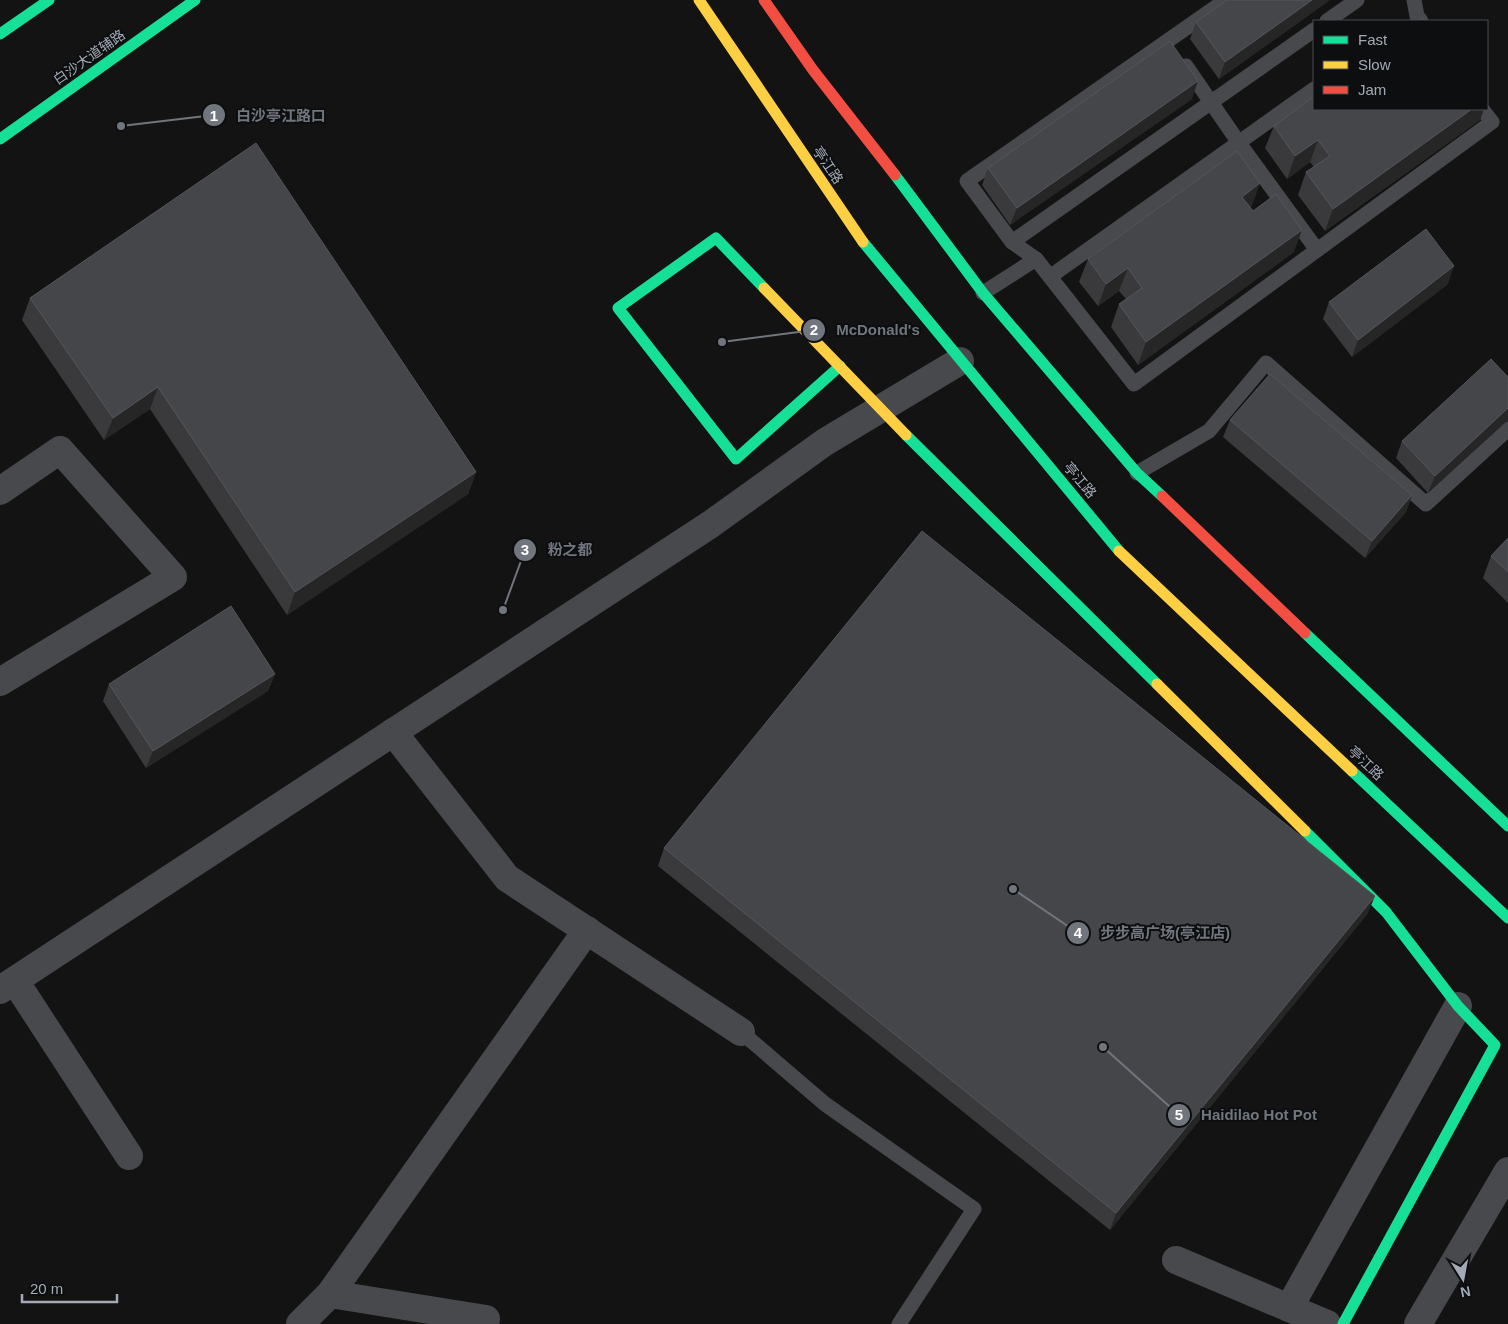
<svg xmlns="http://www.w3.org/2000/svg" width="1508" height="1324" font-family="Arial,'Noto Sans SC',sans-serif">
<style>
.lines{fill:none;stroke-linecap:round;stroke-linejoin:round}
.lane{stroke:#47494c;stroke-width:15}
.street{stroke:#47494c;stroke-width:28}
.fast{stroke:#16e098;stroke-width:11}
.slow{stroke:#ffcf43;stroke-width:11}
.jam{stroke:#f24e42;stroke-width:11}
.wall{fill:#3a3a3d}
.shaded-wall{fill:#262627}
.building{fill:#45464a;stroke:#54565b}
.labels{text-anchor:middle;stroke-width:4;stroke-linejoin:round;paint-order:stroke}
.street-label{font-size:14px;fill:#a3aab6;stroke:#0d0e0f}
.leader{fill:none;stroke:#71757d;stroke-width:2}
.callout-dot{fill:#71757d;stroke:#0d0e0f;stroke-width:2}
.mark-label{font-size:15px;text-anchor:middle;font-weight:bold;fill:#fff}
.callout-label{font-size:15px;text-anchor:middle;font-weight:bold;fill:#71757d;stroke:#0d0e0f;stroke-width:4;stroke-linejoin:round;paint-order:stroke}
</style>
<rect width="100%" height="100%" fill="#131313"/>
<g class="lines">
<g class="lane">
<path d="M1414,0L1417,16L1421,21"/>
<path d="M1327,21L1357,0"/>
<path d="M1186,66L1239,143L1317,250"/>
<path d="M1012,242L967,181L1226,0"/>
<path d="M1036,259L1134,384L1492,122L1482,109"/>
<path d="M1051,276L1314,89"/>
<path d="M983,293L1036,259L1012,242L1314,30"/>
<path d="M1137,473L1209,431L1266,363L1426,504L1508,429"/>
<path d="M741,1032L825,1104L974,1209L899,1324"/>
</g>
<g class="street">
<path d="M0,491L60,450L173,577L0,682"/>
<path d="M393,732L507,878L741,1032"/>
<path d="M15,981L129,1156"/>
<path d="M0,990L711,524L825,442L960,361"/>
<path d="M1176,1260L1327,1324"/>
<path d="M330,1294L587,930"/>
<path d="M1289,1308L1458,1006"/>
<path d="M300,1324L330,1294L486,1319L483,1324"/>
<path d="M1418,1324L1508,1171"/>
</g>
<g class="fast">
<path d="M0,34L49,0"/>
<path d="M0,139L195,0"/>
<path d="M895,175L983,293L1137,473L1162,496"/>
<path d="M863,242L1119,551"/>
<path d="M764,288L716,238L618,308L736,459L840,366"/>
<path d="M906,435L1157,684"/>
<path d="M1305,633L1508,826"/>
<path d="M1352,771L1508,918"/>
<path d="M1305,831L1386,912L1458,1006L1495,1045L1343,1324"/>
</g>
<g class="slow">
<path d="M699,0L863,242"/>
<path d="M764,288L906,435"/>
<path d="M1119,551L1352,771"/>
<path d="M1157,684L1305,831"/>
</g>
<g class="jam">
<path d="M764,0L813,70L895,175"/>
<path d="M1162,496L1305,633"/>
</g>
</g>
<g class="wall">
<path d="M1330,0L1219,79L1190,39L1196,22Z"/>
<path d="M1192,99L1010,225L982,185L988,168Z"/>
<path d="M1314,109H1484L1480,120L1325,231L1298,195L1306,172L1314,167L1310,162L1287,179L1265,148L1274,126Z"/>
<path d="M1252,206L1250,207L1253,211L1294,252L1138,365L1111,327L1119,304L1126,299L1119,291L1098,306L1079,282L1088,259Z"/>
<path d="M1448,284L1352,357L1323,319L1329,302Z"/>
<path d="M30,298L476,472L468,494L287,615L150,409L104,440L22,320Z"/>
<path d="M1508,377V420L1428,493L1396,458L1402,441Z"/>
<path d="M1230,420L1412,495L1406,512L1365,558L1223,437Z"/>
<path d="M1508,538V603L1483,578L1491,556Z"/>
<path d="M275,674L268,691L146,768L103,701L109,684Z"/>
<path d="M664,848L1368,913L1110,1230L658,866Z"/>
</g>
<g class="shaded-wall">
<path d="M1312,0H1330L1219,79L1225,62Z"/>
<path d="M1198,81L1192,99L1010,225L1017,208Z"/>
<path d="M1472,109H1484L1480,120L1325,231L1333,209Z"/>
<path d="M1318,140L1310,162L1287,179L1295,156Z"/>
<path d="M1260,183L1252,206L1234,219L1242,197Z"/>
<path d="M1302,230L1294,252L1138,365L1146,342Z"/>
<path d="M1454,266L1448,284L1352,357L1358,340Z"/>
<path d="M1128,268L1119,291L1098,306L1106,284Z"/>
<path d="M158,387L150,409L104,440L113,418Z"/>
<path d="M1508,408V420L1428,493L1435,476Z"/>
<path d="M476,472L468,494L287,615L295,592Z"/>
<path d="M1412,495L1406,512L1365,558L1372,541Z"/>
<path d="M275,674L268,691L146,768L153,751Z"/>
<path d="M1375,896L1368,913L1110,1230L1116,1213Z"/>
</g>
<g class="building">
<path d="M1227,0H1312L1225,62L1196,22Z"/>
<path d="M1423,18L1426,21H1419Z"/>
<path d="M1170,41L1198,81L1017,208L988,168Z"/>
<path d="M1314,96V109H1472L1333,209L1306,172L1330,156L1318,140L1295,156L1274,126Z"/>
<path d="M256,143L476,472L295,592L158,387L113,418L30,298Z"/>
<path d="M1237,151L1260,183L1242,197L1253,211L1276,194L1302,230L1146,342L1119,304L1142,288L1128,268L1106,284L1088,259Z"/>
<path d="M1426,229L1454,266L1358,340L1329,302Z"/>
<path d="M1491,359L1508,377V408L1435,476L1402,441Z"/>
<path d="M1270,374L1412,495L1372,541L1230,420Z"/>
<path d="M922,531L1375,896L1116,1213L664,848Z"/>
<path d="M1508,538V572L1491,556Z"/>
<path d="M231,606L275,674L153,751L109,684Z"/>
</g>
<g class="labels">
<g class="street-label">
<text transform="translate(89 57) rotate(-35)" y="5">白沙大道辅路</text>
<text transform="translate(828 165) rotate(56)" y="5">亭江路</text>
<text transform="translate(1080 480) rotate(50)" y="5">亭江路</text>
<text transform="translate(1366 763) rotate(43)" y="5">亭江路</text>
</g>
</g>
<path class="leader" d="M121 126L214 115M722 342L814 330M503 610L525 550M1013 889L1078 933M1103 1047L1179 1115"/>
<g class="callout-dot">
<circle cx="121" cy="126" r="5"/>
<circle cx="722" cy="342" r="5"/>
<circle cx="503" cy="610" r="5"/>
<circle cx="1013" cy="889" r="5"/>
<circle cx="1103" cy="1047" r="5"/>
<circle cx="214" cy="115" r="12"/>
<circle cx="814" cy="330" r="12"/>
<circle cx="525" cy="550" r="12"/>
<circle cx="1078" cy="933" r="12"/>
<circle cx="1179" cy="1115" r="12"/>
</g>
<g class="mark-label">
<text x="214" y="121">1</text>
<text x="814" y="335">2</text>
<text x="525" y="555">3</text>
<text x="1078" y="938">4</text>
<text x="1179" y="1120">5</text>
</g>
<g class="callout-label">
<text x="281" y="121">白沙亭江路口</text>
<text x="878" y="335">McDonald's</text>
<text x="570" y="555">粉之都</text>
<text x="1165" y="938">步步高广场(亭江店)</text>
<text x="1259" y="1120">Haidilao Hot Pot</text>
</g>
<rect x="1313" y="20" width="175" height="90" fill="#0d0e0f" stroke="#494c52"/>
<rect x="1323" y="36" width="25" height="8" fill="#16e098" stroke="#494c52"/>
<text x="1358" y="45" font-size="15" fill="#a3aab6">Fast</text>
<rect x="1323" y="61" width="25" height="8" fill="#ffcf43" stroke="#494c52"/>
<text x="1358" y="70" font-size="15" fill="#a3aab6">Slow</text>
<rect x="1323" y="86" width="25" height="8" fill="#f24e42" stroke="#494c52"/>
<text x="1358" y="95" font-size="15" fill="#a3aab6">Jam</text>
<g transform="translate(1463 1279) rotate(169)" stroke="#0d0e0f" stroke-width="4" paint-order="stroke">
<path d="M0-4L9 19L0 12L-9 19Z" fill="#a3aab6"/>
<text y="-8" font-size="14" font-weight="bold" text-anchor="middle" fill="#a3aab6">N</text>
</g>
<path d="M22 1294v8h95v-8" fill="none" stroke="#a3aab6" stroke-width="2.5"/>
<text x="30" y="1294" font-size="15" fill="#a3aab6" stroke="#0d0e0f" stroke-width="4" paint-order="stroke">20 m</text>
</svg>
